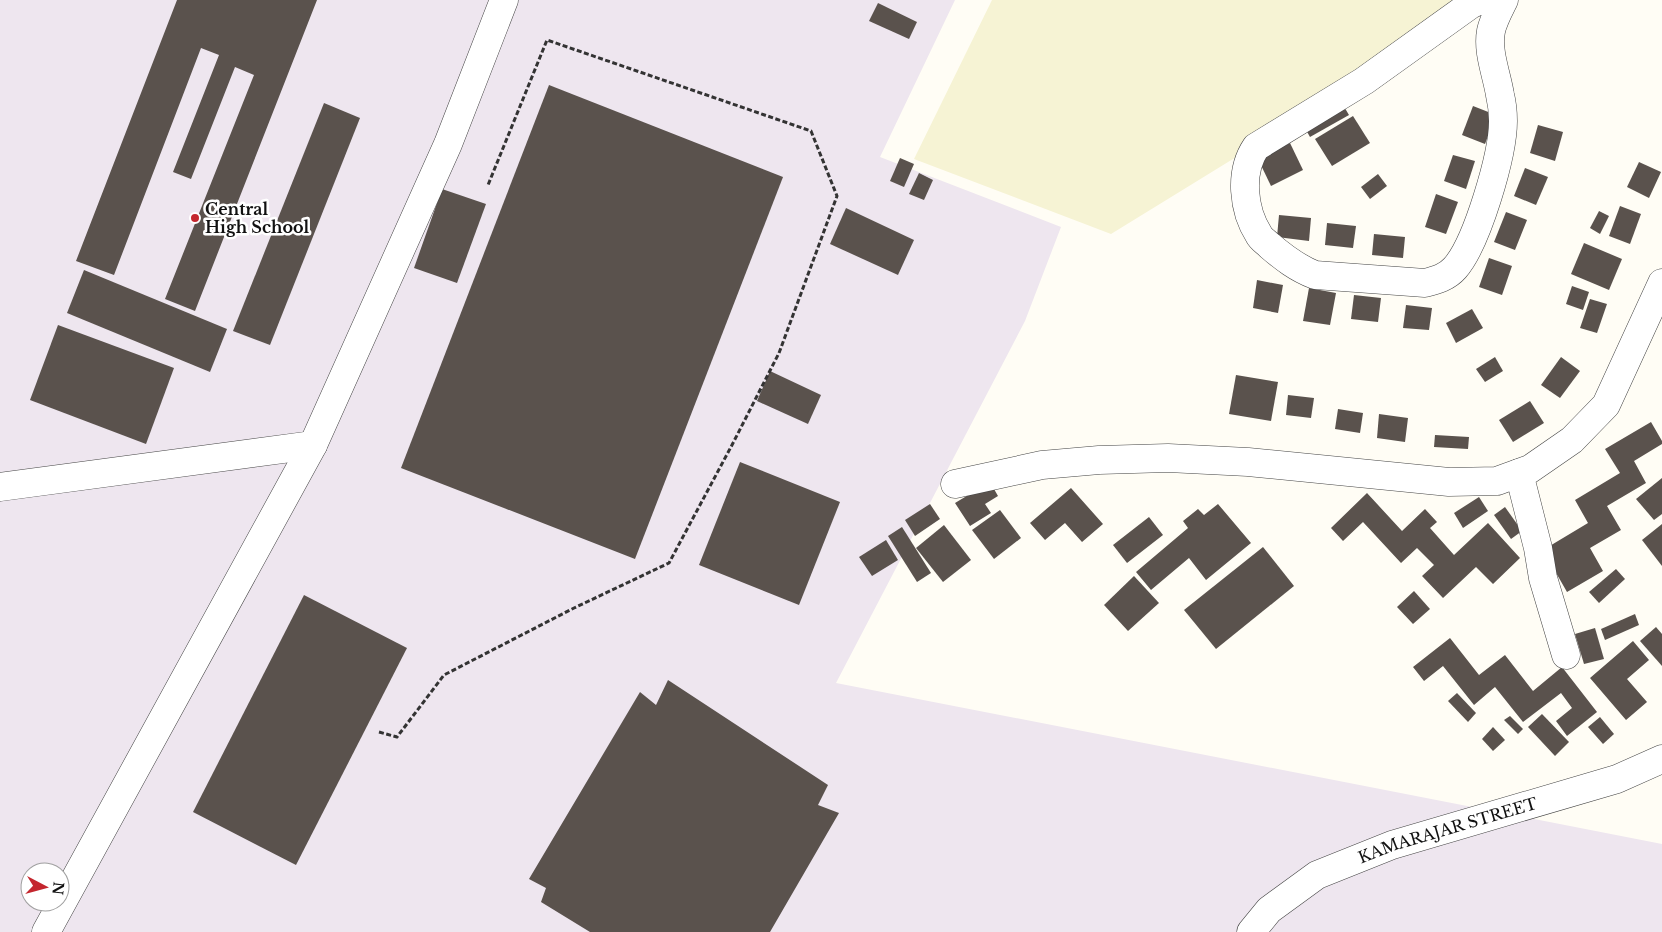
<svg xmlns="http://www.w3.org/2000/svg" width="1662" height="932" font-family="'Libre Baskerville',serif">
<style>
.industrial{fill:#eee6ef;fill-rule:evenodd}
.farmland{fill:#f6f3d4}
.building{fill:#5a524d}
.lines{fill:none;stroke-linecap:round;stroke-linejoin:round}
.street-casing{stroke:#444;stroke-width:29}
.path{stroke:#333;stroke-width:3;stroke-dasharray:5 2.5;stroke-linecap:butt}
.street{stroke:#fff;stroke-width:28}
.poi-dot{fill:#c4262e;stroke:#fff;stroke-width:2}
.labels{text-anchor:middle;stroke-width:5;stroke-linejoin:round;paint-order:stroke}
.poi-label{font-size:16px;font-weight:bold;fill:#111;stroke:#fff;text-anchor:start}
.street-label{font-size:16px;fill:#111;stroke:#fff}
</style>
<rect width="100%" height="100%" fill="#fffdf5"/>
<path class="industrial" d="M0,0H955L880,157L1061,227L1025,321L836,683L1662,844V932H0ZM30,872H60V902H30Z"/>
<path class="farmland" d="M992,0H1482L1475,10L1111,234L914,159Z"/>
<g class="building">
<path d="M177,0H317L195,311L165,299L254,75L235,67L191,179L173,172L219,55L201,48L114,275L76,261Z"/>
<path d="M878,3L917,22L909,39L869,21Z"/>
<path d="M549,85L783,177L635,559L401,468Z"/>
<path d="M324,103L360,118L270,345L233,331Z"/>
<path d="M1343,105L1349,115L1310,137L1305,128Z"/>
<path d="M1473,106L1496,115L1485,144L1462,135Z"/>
<path d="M1353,116L1370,143L1332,166L1315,139Z"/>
<path d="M1538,125L1563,132L1555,161L1530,153Z"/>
<path d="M1290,143L1303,170L1271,186L1258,159Z"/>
<path d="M1453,155L1475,161L1466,189L1444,181Z"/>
<path d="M900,158L914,164L904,187L890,181Z"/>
<path d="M1639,162L1661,172L1649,198L1627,187Z"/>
<path d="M1525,168L1548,177L1536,205L1514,196Z"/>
<path d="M919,173L933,180L924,200L909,194Z"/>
<path d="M1378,174L1387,186L1370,199L1361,187Z"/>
<path d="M442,189L486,204L457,283L414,268Z"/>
<path d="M1436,194L1458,202L1446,234L1425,227Z"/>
<path d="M1620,206L1641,214L1630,244L1609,236Z"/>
<path d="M846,208L914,240L898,275L830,244Z"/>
<path d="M1599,211L1609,216L1600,234L1590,228Z"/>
<path d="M1506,212L1527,220L1515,250L1494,242Z"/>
<path d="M1279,215L1311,218L1309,241L1277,237Z"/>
<path d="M1327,223L1356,226L1353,248L1325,245Z"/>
<path d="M1374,234L1405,237L1403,258L1372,255Z"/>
<path d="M1584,243L1622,259L1609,290L1571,274Z"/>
<path d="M1489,258L1512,266L1502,295L1479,287Z"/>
<path d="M84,270L227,329L210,372L67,313Z"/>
<path d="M1257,280L1283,285L1278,313L1253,308Z"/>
<path d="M1572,286L1589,292L1583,310L1566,304Z"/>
<path d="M1309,288L1336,293L1330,325L1303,321Z"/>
<path d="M1354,295L1381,298L1378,322L1351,319Z"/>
<path d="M1590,299L1607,304L1597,333L1580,328Z"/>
<path d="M1406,305L1432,308L1429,330L1403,328Z"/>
<path d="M1472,309L1483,328L1456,343L1446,323Z"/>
<path d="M58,325L174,368L146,444L30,400Z"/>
<path d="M1495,357L1503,371L1485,382L1476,369Z"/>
<path d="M1561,357L1580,371L1560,398L1541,385Z"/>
<path d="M770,371L821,395L808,424L757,401Z"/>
<path d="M1236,375L1278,382L1271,421L1229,414Z"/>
<path d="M1288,395L1314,398L1311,418L1286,415Z"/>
<path d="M1530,401L1544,423L1513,442L1499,420Z"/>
<path d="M1338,409L1363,413L1360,433L1335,429Z"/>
<path d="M1379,414L1408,418L1405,442L1377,438Z"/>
<path d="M1651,422L1662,441V444L1634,461L1646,483L1607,506L1621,530L1590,548L1603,571L1567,592L1543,550L1588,523L1575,500L1620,473L1605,449Z"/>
<path d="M1435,435L1469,437L1468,449L1434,447Z"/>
<path d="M740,462L840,502L799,605L699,565Z"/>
<path d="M1662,478V514L1654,520L1636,499Z"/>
<path d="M990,482L998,496L985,504L991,513L970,526L955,503Z"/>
<path d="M1071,488L1103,524L1082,542L1065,523L1045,540L1030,523Z"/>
<path d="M1367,493L1402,531L1425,509L1437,522L1430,528L1454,555L1488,523L1520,558L1493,584L1476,567L1443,598L1422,576L1434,565L1417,548L1401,563L1363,522L1343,541L1331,528Z"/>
<path d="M1479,497L1488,511L1463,528L1454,513Z"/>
<path d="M930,504L940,519L915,536L905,520Z"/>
<path d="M1218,504L1251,543L1206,580L1189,558L1151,590L1136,572L1188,528L1183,521L1198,509L1204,515Z"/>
<path d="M1505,507L1522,531L1511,539L1494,515Z"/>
<path d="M1000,510L1021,538L994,559L972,530Z"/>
<path d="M1149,517L1163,535L1127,563L1113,545Z"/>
<path d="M1662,524V566L1642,540Z"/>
<path d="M944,525L971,560L943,582L916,548Z"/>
<path d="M902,527L931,573L917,582L888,536Z"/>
<path d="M886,540L898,560L872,576L859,557Z"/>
<path d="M1263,547L1294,586L1216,649L1184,610Z"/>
<path d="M1616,569L1625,579L1599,603L1589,592Z"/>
<path d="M1134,576L1159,603L1128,631L1104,605Z"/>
<path d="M1414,591L1430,609L1413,624L1397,607Z"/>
<path d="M304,595L407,648L296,865L193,812Z"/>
<path d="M1635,614L1639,625L1605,640L1601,629Z"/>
<path d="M1656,627L1662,634V666L1640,641Z"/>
<path d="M1595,628L1604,659L1584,664L1575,634Z"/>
<path d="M1450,638L1479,675L1505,655L1533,691L1562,667L1597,712L1567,736L1556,721L1572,708L1561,693L1523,722L1495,687L1474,705L1443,666L1424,681L1413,667Z"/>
<path d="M1633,641L1649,660L1627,679L1647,702L1626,720L1590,678Z"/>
<path d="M668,680L828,785L818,805L839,813L770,932H590L541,902L546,888L529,879L640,692L656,705Z"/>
<path d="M1457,693L1476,713L1468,722L1448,701Z"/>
<path d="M1542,714L1569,742L1555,756L1528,727Z"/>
<path d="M1510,716L1523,729L1518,734L1504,720Z"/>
<path d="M1600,717L1614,734L1603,744L1588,727Z"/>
<path d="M1493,727L1505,740L1493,751L1482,739Z"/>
</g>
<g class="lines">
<defs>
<g id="street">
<path d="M1480,0L1470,5L1364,81L1256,147C1239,172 1243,210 1259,235C1261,239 1266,242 1270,246C1284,258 1297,268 1315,275L1425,283C1437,280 1447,277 1455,268C1477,243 1503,155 1503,121C1503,113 1502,103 1500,95C1497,75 1487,52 1491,31C1493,21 1499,10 1504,0"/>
<path d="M1519,473L1538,548L1543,578L1566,655"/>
<path d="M955,484L1042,465L1099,460L1168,458L1248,462L1449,482L1497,481L1530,469L1572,440L1606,405L1662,283"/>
<path d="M0,487L313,445"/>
<path d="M46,932L313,445L448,144L504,0"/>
<path id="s1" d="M1251,932L1269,910L1317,875L1392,845L1617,779L1662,759"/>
</g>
</defs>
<use href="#street" class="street-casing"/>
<path class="path" d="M379,732L397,737L444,675L574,608L669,563L732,445L779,353L837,196L811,131L547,40L488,185"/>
<use href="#street" class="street"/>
</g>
<circle class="poi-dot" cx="195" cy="218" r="5"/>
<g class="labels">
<g class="poi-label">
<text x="205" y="215">Central<tspan x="205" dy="18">High School</tspan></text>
</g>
<g class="street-label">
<text dy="6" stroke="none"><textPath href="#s1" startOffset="226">KAMARAJAR STREET</textPath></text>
</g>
</g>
<g transform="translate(45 887) rotate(96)"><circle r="24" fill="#ffffff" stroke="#a0a0a0"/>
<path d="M0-4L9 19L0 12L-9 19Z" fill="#c4262e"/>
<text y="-8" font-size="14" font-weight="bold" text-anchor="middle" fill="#111111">N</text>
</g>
</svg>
